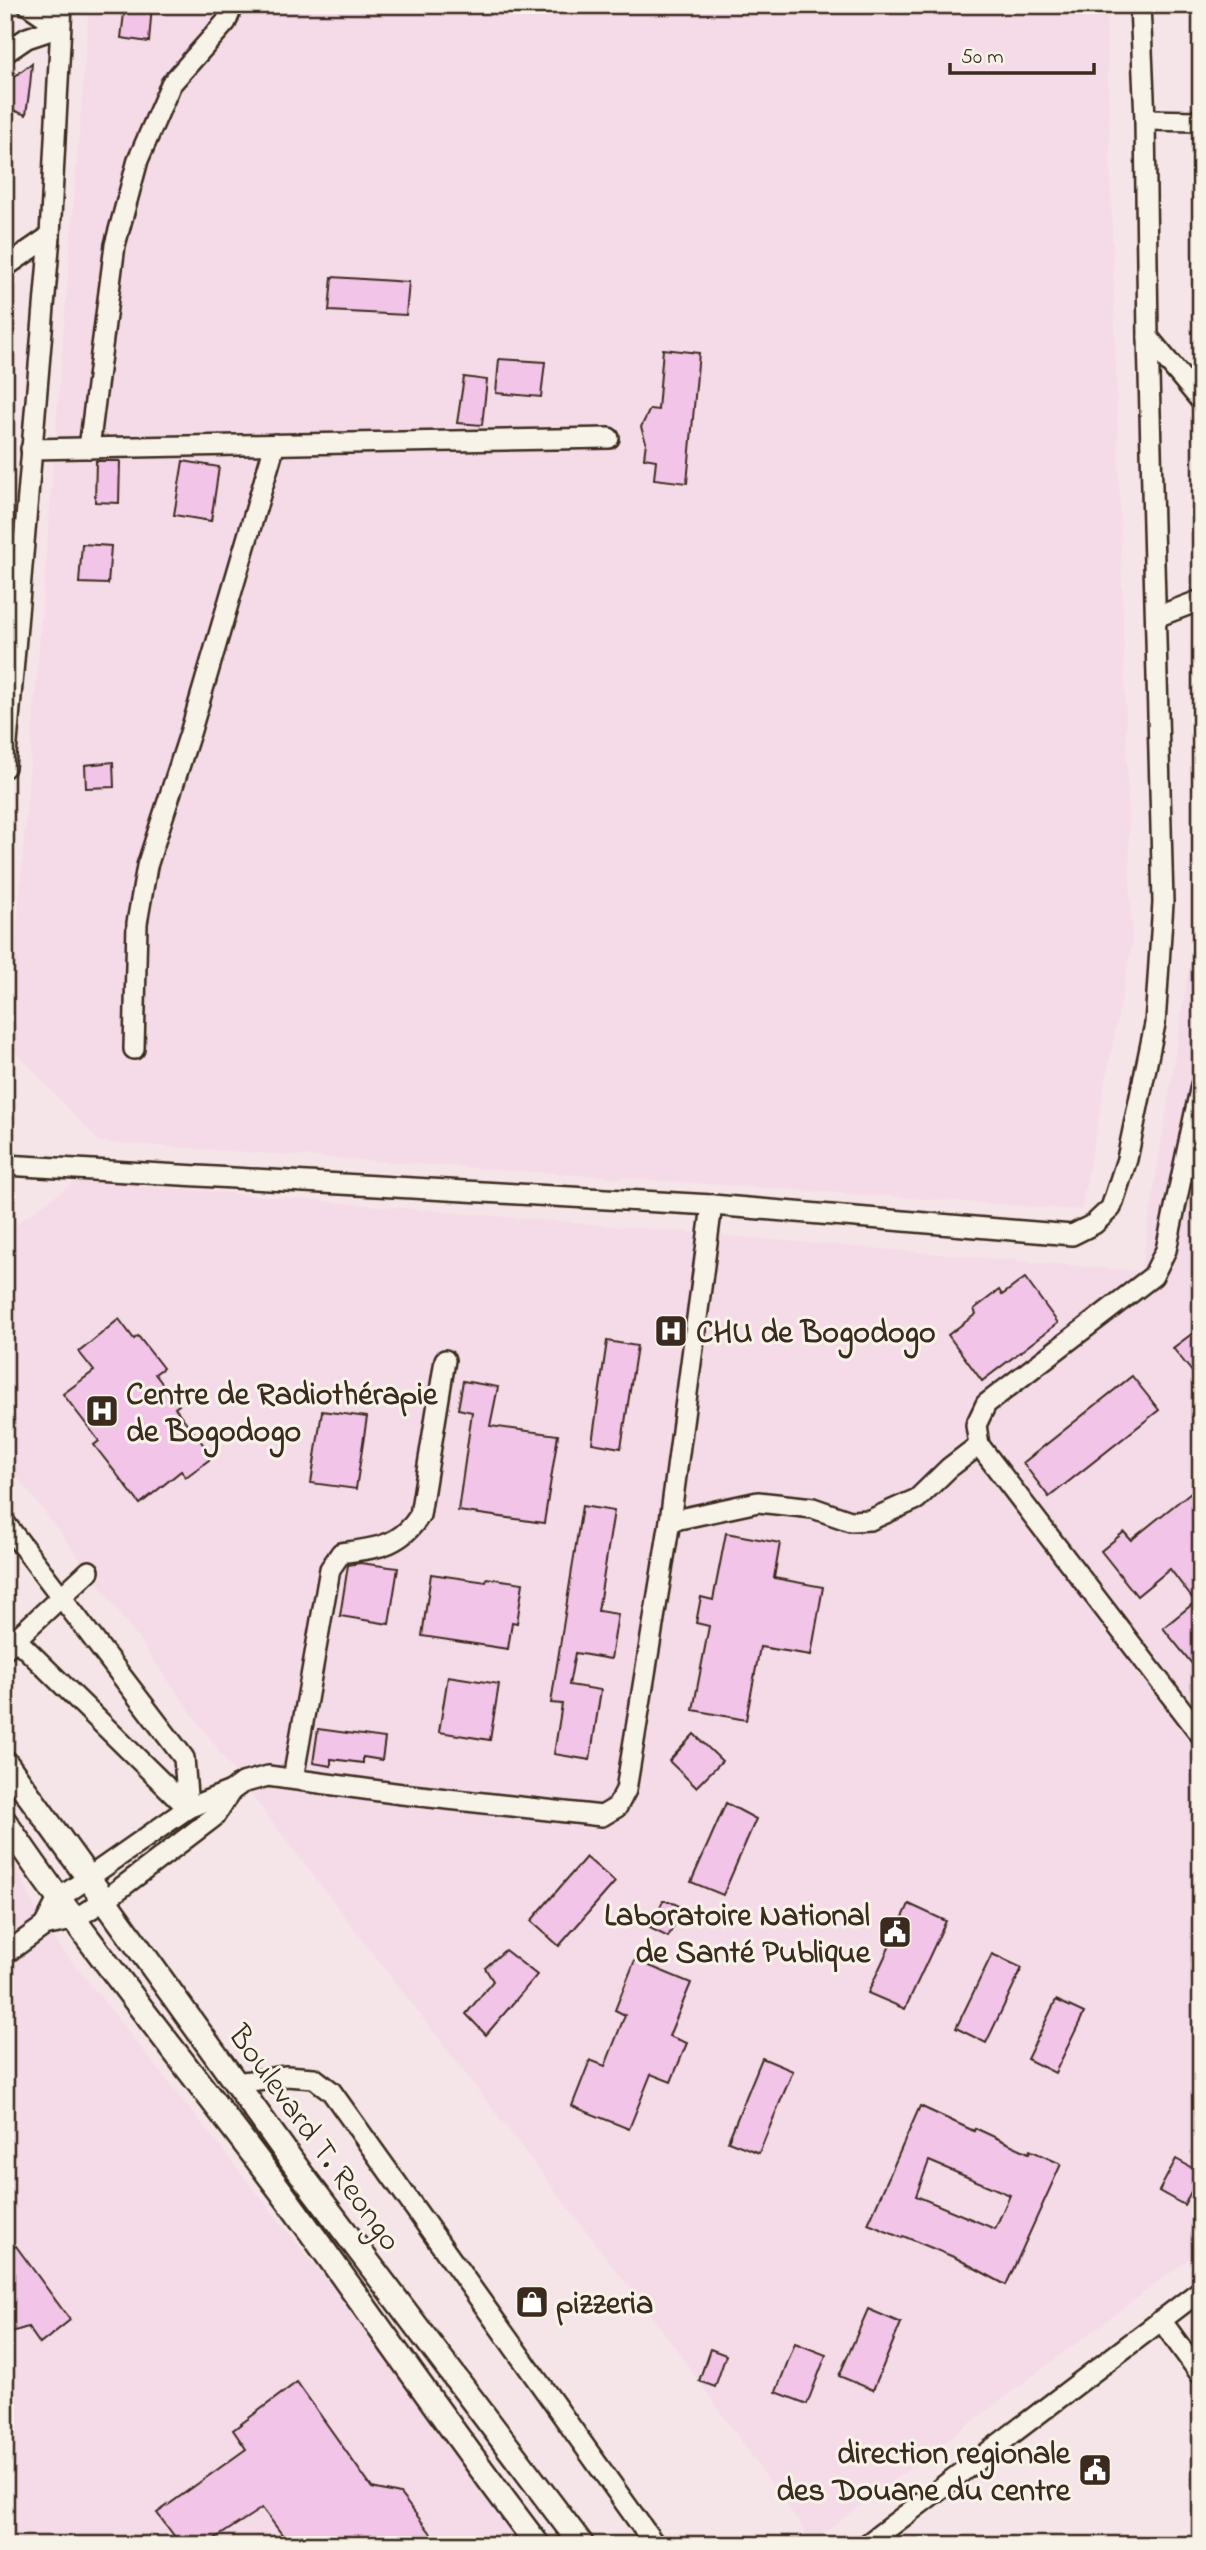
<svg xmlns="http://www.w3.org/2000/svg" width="1206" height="2550" font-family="'Indie Flower',sans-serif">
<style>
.built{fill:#f5dbe8}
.building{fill:#f2c4e7;stroke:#3b2a1e;stroke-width:2;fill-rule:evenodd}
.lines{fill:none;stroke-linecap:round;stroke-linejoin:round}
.minor-casing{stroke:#3b2a1e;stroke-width:24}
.major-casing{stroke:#3b2a1e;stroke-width:28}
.minor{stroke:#f7f3e8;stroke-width:19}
.major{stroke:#f7f3e8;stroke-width:23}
.labels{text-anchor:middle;stroke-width:6;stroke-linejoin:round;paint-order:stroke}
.poi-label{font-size:32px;font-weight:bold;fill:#3b2a1e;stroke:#f7f3e8;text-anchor:start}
.street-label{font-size:32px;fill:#3b2a1e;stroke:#f7f3e8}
</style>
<rect width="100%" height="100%" fill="#f6e5e8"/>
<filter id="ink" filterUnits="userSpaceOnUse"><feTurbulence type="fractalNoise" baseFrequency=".0143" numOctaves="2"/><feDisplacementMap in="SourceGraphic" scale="14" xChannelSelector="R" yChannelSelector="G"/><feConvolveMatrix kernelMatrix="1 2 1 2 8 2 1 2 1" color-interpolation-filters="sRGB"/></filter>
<g filter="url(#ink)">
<g class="built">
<path d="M89,5H1106L1132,944L1081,1210L99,1142L8,1044Z"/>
<path d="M1201,635V2250L812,2542L671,2342L242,1783L89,1571L5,1461V1232L77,1180L1141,1271L1198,909L1190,639Z"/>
<path d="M5,1843L44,1926L538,2545H5Z"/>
</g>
<g class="building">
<path d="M125,5H152L149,42L121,38Z"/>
<path d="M32,63L30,86L26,115L7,108L10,80Z"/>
<path d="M332,277L409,282L406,315L329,311Z"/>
<path d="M663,349L699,353L687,483L654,479L656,460L644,458L646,442L641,427L650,409L658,410Z"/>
<path d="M499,359L545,362L541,397L496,393Z"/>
<path d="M464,377L487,380L482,425L457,423Z"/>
<path d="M96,461H120L119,503L95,502Z"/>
<path d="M183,461L219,467L211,521L174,515Z"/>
<path d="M82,544L111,546L108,584L79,583Z"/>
<path d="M113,762L114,787L86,788L85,765Z"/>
<path d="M1025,1278L1058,1323L982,1381L948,1335L976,1314L974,1309L999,1290L1002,1295Z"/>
<path d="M119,1319L134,1339L138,1336L163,1368L155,1374L179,1405L175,1408L213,1457L186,1477L181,1471L140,1504L94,1445L99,1441L63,1394L94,1371L79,1352Z"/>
<path d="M1201,1327V1383L1173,1348Z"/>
<path d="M607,1341L637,1346L621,1448L592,1443Z"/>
<path d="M1132,1376L1159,1410L1049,1497L1023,1463Z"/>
<path d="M463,1381L498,1387L490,1426L558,1435L544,1523L458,1511L472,1412L458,1409Z"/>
<path d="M322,1411L367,1417L356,1489L311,1483Z"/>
<path d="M1201,1484V1675L1163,1628L1195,1602L1170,1569L1137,1596L1101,1551L1124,1532L1131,1540Z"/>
<path d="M582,1506L614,1511L598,1611L618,1614L611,1659L575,1653L569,1685L601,1690L590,1760L554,1754L562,1704L551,1703Z"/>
<path d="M726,1533L780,1543L774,1578L823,1587L811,1655L760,1647L746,1720L693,1710L709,1626L696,1623L701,1597L713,1600Z"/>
<path d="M360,1563L398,1568L389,1624L340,1616L348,1565Z"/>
<path d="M431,1574L486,1582L487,1578L523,1583L517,1623L512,1622L508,1649L422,1636Z"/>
<path d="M448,1676L499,1684L490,1740L439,1732Z"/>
<path d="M318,1729L385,1738L382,1760L363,1757V1763L331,1759V1766L313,1763Z"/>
<path d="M694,1734L722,1761L696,1787L669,1761Z"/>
<path d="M726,1803L756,1819L723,1895L691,1882Z"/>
<path d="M586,1857L615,1882L559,1946L531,1921Z"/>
<path d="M663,1901H669L683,1908L668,1937L650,1928Z"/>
<path d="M909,1904L946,1921L905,2009L868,1993Z"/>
<path d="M505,1950L537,1975L486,2035L466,2014L493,1981L485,1968Z"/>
<path d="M992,1954L1022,1968L986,2043L956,2028Z"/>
<path d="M635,1960L691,1983L669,2036L687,2043L671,2082L651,2074L629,2129L572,2106L590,2060L605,2066L625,2015L615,2010Z"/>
<path d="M1056,2000L1084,2013L1055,2073L1027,2059Z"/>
<path d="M762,2058L793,2071L759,2153L728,2141Z"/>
<path d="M920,2106L974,2131L975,2128L1029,2153L1030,2150L1061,2164L1006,2285L956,2258L903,2236L902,2238L868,2224ZM929,2161L1010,2195L995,2229L916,2196Z"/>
<path d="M1176,2159L1201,2173L1184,2205L1159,2191Z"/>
<path d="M16,2246L70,2320L40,2344L28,2327L5,2334V2252Z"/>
<path d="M868,2309L901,2323L873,2390L839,2376Z"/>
<path d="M795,2343L826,2355L807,2404L776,2392Z"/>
<path d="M710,2349L726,2355L715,2387L699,2381Z"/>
<path d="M297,2382L372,2488L400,2494L440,2545H290L262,2508L205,2545H181L157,2513L246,2449L233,2430Z"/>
</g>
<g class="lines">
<defs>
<g id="minor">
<path d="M28,5L60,27"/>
<path d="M5,53L27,38L60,27"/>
<path d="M1145,120L1197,121L1201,126"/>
<path d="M5,267L50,236"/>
<path d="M1148,337L1201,401"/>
<path d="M89,448L115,245L138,160L171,84L226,22L233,5"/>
<path d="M31,449L609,438"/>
<path d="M1156,617L1201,600"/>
<path d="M5,767L50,236L62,5"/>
<path d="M134,1049L137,923L147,866L191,730L275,444"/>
<path d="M1201,1085L1166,1250L1153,1276L986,1404L976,1425L979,1445L1201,1735"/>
<path d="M5,1165L712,1205L1072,1235L1094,1224L1111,1208L1127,1159L1155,1024L1163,903L1148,337L1145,120L1140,5"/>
<path d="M670,1521L758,1502L813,1508L850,1521L870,1520L917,1499L949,1468L979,1445"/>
<path d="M5,1523L184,1758L188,1808L15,1638"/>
<path d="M5,1649L89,1571"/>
<path d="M293,1779L330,1569L341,1553C376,1548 400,1547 420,1515L445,1360"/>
<path d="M44,1926L58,1899L188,1808L231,1791L242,1783L268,1776L402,1794L602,1816L617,1807L626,1790L670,1521L712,1205"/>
<path d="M5,1954L44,1926L73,1920L105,1900L214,1817L231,1791"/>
<path d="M236,2083L286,2076L314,2078L331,2091L655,2545"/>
<path d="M1161,2320L1201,2375"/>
<path d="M866,2545L1201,2290"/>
</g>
<g id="major">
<path d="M5,1762L302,2175L582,2545"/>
<path d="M5,1822C91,1949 189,2067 280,2190C367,2308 449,2429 538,2545"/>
</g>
</defs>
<use href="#minor" class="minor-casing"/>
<use href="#major" class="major-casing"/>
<use href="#minor" class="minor"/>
<use href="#major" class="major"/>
</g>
</g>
<defs>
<symbol id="hospital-square" viewBox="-11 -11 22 22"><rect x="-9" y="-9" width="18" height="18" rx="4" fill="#3b2a1e" stroke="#f7f3e8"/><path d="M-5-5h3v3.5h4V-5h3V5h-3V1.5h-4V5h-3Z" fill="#fff"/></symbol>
<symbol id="civic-square" viewBox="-11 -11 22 22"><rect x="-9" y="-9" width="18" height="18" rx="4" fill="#3b2a1e" stroke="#f7f3e8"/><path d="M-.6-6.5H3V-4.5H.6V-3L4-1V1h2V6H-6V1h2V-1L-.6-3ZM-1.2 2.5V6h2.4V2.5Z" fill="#fff"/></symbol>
<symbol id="shop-square" viewBox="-11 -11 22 22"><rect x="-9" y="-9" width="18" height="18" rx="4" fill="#3b2a1e" stroke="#f7f3e8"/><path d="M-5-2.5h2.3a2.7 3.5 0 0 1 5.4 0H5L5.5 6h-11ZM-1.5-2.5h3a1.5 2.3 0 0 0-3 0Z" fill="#fff"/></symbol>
</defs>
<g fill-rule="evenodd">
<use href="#hospital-square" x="652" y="1312" width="38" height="38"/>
<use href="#hospital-square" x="83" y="1392" width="38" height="38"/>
<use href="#civic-square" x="876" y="1913" width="38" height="38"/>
<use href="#shop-square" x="513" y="2283" width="38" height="38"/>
<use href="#civic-square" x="1076" y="2451" width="38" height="38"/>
</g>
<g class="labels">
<g class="poi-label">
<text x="696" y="1342">CHU de Bogodogo</text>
<text x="126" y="1404">Centre de Radiothérapie<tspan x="126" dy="37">de Bogodogo</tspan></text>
<text x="870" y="1925" text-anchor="end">Laboratoire National<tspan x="870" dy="37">de Santé Publique</tspan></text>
<text x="556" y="2313">pizzeria</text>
<text x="1070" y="2463" text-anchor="end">direction regionale<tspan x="1070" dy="37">des Douane du centre</tspan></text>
</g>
<g class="street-label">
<text transform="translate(316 2137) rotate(54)" y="11">Boulevard T. Reongo</text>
</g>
</g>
<rect width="1206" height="2550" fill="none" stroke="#f7f3e8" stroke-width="28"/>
<rect x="14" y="14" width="1178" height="2522" fill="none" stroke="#3b2a1e" stroke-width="2.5" filter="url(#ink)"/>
<path d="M950 63v10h144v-10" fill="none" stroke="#3b2a1e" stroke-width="3.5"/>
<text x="961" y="63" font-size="21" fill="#3b2a1e" stroke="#f7f3e8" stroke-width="5" paint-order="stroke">50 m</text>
</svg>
